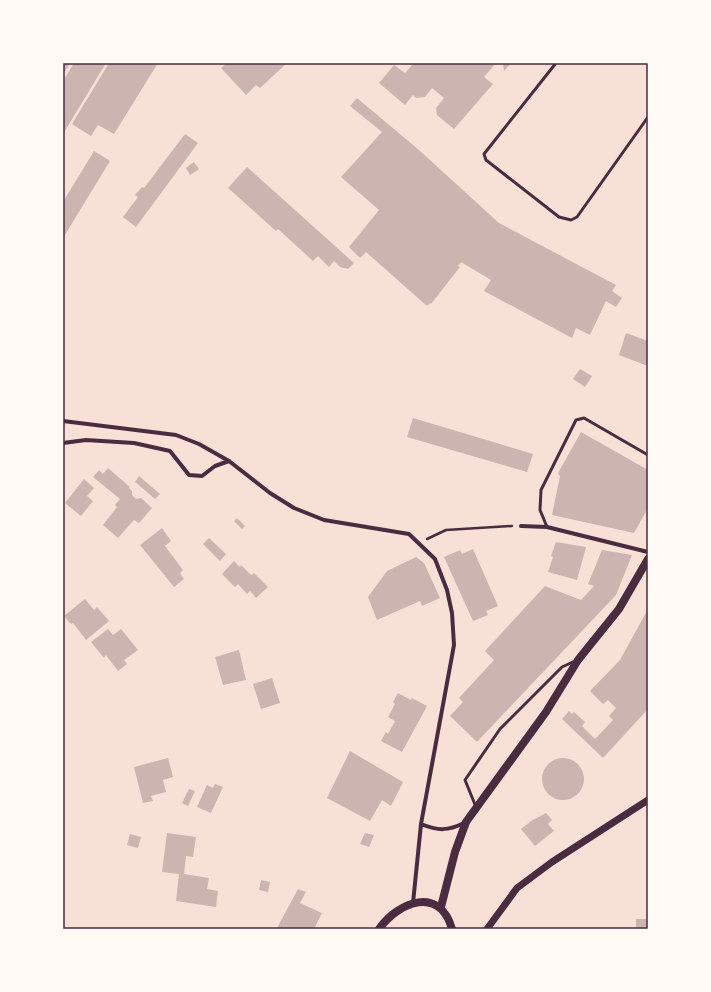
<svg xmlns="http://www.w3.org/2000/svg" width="711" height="992" font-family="Manrope,sans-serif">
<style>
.building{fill:#ccb4b1}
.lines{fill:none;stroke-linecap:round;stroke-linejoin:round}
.path{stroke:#4a2c40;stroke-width:2.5}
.service{stroke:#4a2c40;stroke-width:3}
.minor{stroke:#4a2c40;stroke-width:4}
.tertiary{stroke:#4a2c40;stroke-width:7}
.secondary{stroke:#4a2c40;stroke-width:8}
.neatline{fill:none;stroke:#4a2c40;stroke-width:1.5}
</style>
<rect width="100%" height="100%" fill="#f7e1d7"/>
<g class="building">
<path d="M63,63H70L63,75Z"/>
<path d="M74,63H106L63,134V81Z"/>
<path d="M109,63H158L114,134L98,125L91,136L72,124Z"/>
<path d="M227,63H287L260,88L256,85L246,95L221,68Z"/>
<path d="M414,63H496L484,77L493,84L454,129L437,115L436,108L444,98L432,88L425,97L416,98L413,95L405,105L379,83L394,65L405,73Z"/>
<path d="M503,63H511L504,71Z"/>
<path d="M357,98L419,150L499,223L616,285L612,291L622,298L616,307L606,301L590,335L576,328L572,338L484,291L491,280L461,262L458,266L460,267L431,304L430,303L427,306L366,252L360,258L349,247L379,210L341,177L382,132L350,106Z"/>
<path d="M185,134L198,143L136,227L123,217L138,197L135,195L142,187L144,188Z"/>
<path d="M94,151L110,161L63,238V202Z"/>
<path d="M194,162L199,169L190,175L186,168Z"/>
<path d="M247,167L354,263L348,269L340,267L334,261L329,267L318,256L313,261L278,229L276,231L228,188Z"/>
<path d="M626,333L648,341V366L619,355Z"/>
<path d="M580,369L592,376L585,387L573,379Z"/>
<path d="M413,418L533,454L527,472L407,437Z"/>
<path d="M581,432L648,470V508L634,533L552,515L560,476L558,473Z"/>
<path d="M108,468L130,487L129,488L132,491V495L136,499L141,498L152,508L139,523L134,520L118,538L103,525L117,507L115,505L120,499L93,477L99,470L103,474Z"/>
<path d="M139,476L160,494L155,499L135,482Z"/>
<path d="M84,479L94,488L87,496L93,501L81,516L65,503Z"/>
<path d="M237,518L245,526L242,529L234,521Z"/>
<path d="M162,528L171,541L165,546L183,570L180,573L184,579L174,587L140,545Z"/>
<path d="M209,538L226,554L220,561L203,544Z"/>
<path d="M556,542L586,547L577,580L548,572L553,557L551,556Z"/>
<path d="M473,549L498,606L486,611L488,615L473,621L444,557L460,550L462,554Z"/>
<path d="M602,550L632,555L616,595L477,742L450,716L463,702L459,698L494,660L485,651L545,586L581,600L594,586L588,584Z"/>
<path d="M416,557L424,563L440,598L422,606L420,601L377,620L368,597L387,571Z"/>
<path d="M234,561L240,567L241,565L251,575L254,573L268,587L256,598L250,591L247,594L238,584L235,587L222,574Z"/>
<path d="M85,599L94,610L97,607L109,621L86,640L73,623L71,624L64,616Z"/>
<path d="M648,609V709L603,758L562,719L569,711L572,714L574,712L585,722L582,726L595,739L613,720L609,716L616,708L608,700L603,704L590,691L620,660Z"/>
<path d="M108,629L113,635L121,629L138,650L124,660L127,664L118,671L106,655L104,658L91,642Z"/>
<path d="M239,650L246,680L223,685L215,657Z"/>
<path d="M272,678L280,703L261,709L253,684Z"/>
<path d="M398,693L411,700L412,698L427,706L402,752L381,741L386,732L388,734L395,721L388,717L395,704L393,702Z"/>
<path d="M350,751L403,782L391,806L382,800L370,821L327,798Z"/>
<path d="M168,758L173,777L163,780L166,792L151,796L153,801L143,803L134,767Z"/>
<circle cx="563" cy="779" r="21"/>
<path d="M215,784L223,787L211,813L197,807L207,785L213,788Z"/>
<path d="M189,789L195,791L188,806L182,803Z"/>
<path d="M546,813L552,820L548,824L554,831L535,846L521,829L531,821Z"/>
<path d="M167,833L196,837L193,857L186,856L184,874L209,878L207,889L218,891L216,907L176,901L179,874L162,872Z"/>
<path d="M365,833L374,835L369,847L360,844Z"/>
<path d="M130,834L141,837L138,848L127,845Z"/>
<path d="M261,880L270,882L268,892L259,890Z"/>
<path d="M298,889L306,892L300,903L322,913L314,929H279L277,928Z"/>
<rect x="636" y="919" width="12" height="10"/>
</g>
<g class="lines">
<path class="path" d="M427,539L446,530L512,526"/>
<g class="service">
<path d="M556,63L484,154L486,160L559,217L571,220L577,217L648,117"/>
<path d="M547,527L540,510L541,490L576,420L584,418L648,455"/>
<path d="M476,807L465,780L500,729L562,667L575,661"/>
</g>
<g class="minor">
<path d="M63,421L176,435L199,444L229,461L270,493L294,508L324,520L409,534L435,559L447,590L452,613L454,645L421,824L413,903"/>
<path d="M63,443L86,440L134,443L170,451L189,475L202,476L215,466L229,461"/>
<path d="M521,526L547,527L648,552"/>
<path d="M421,824C438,831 448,831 464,823"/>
</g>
<path class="tertiary" d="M487,929L517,888L552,862L648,800"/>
<g class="secondary">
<path d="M441,907L455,852L466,822L546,712L578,660L619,609L648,559"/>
<path d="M379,929C399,901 440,886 452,929"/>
</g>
</g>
<rect width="711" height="992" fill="none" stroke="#fffaf5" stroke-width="128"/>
<rect x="64" y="64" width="583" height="864" class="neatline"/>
</svg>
